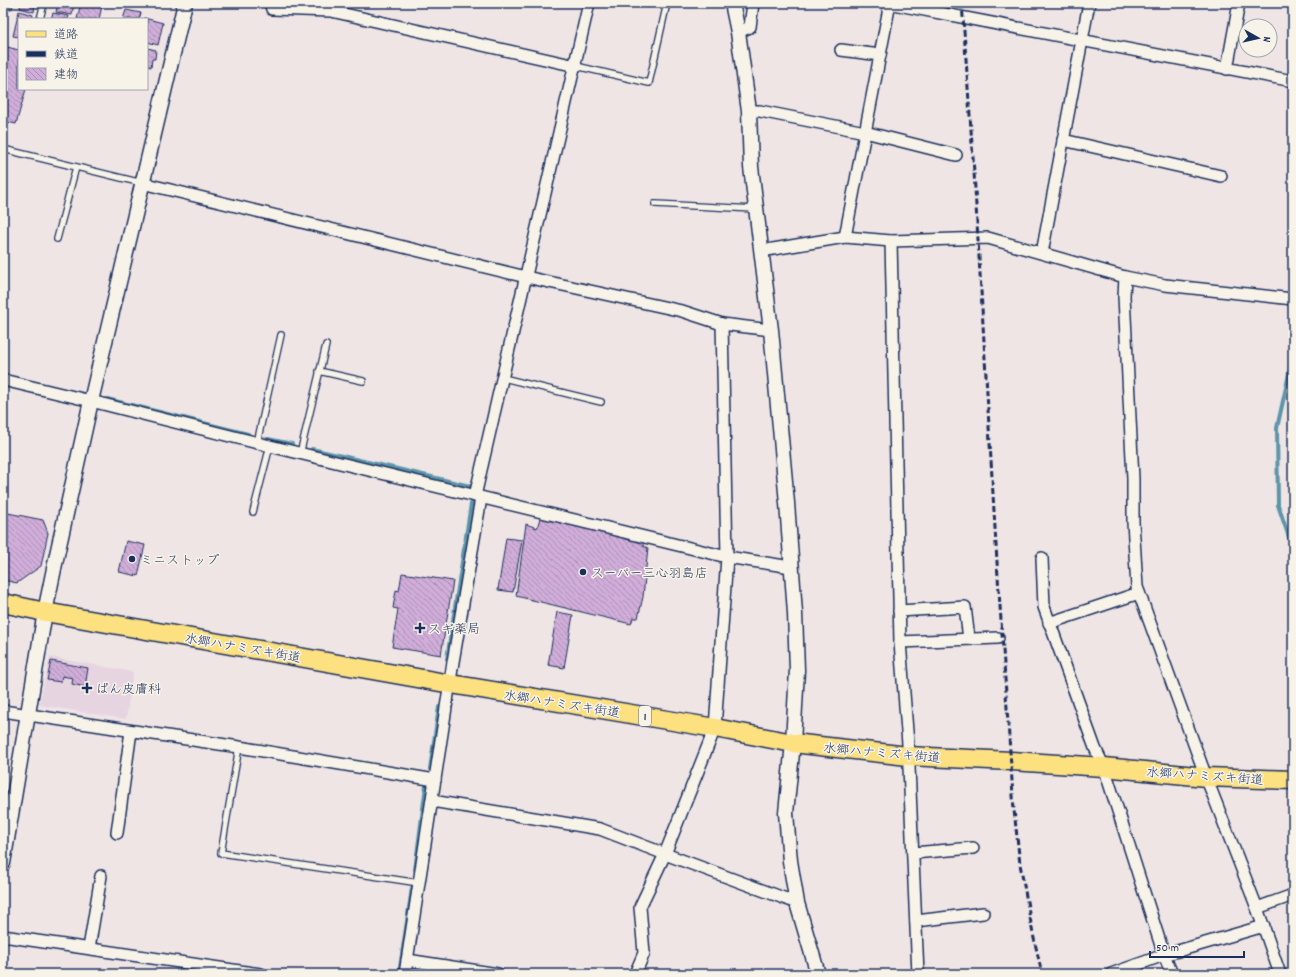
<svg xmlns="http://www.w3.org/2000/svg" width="1296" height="977" font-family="Dekko,'Klee One',sans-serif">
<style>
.built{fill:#e6d4e1}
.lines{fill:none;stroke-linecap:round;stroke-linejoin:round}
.stream{stroke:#5b94aa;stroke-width:4}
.building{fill:url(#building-back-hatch);stroke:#1b2f5e}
.service-casing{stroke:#1b2f5e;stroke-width:8}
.minor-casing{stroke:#1b2f5e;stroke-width:14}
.tertiary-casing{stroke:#1b2f5e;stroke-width:17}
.primary-casing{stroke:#1b2f5e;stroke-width:21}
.service{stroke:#f7f3e8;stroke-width:5.5}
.minor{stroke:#f7f3e8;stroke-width:11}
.tertiary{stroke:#f7f3e8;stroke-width:14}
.primary{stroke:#fde080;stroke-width:18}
.rail{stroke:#1b2f5e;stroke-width:3;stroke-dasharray:6 3;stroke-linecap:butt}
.poi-dot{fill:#1b2f5e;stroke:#f7f3e8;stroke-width:1.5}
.labels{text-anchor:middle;stroke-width:3;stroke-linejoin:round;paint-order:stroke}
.shield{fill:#f7f3e8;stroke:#5d6a87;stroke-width:1}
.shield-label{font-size:12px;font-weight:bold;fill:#1b2f5e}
.poi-label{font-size:13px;fill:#1b2f5e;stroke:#f7f3e8;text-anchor:start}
.street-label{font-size:13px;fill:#1b2f5e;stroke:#f7f3e8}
</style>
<defs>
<pattern id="building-back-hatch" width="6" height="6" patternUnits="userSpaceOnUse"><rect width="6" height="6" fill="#d0aed9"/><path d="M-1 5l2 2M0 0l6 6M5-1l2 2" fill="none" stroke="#a88eb3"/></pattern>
</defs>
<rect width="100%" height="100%" fill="#efe5e5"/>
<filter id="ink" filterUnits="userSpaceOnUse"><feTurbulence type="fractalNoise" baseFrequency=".025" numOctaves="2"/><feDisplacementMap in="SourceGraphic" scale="8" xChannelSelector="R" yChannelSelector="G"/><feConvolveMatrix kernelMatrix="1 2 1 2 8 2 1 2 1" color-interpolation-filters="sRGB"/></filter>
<g filter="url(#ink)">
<path class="built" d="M50,657L133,672L126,719L39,705Z"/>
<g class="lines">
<g class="stream">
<path d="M1293,356L1277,428L1278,505L1293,549"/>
<path d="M107,399L248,434"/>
<path d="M268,439L292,444"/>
<path d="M312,449L470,486"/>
<path d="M447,659L471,504"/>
<path d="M430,769L439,707"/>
<path d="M415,870L426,786"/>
<path d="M399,974L412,888"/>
</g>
</g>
<g class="building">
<path d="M21,3H35L34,12L20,8Z"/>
<path d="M58,3H74L72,15L56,12Z"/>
<path d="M81,3H91L102,6L99,19H77Z"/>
<path d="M126,10L141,13L139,19H123Z"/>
<path d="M19,11L33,15L32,19H19V37L13,36Z"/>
<path d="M53,13L69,16L68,19H51Z"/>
<path d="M144,18L163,23L158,45L147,42V19Z"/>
<path d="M3,46L19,50V89H26L16,124L3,121Z"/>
<path d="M147,48L156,50L155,59H152L151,67L147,66Z"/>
<path d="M3,512L43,520L48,533L41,566L17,583L3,580Z"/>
<path d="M541,515L643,540V546L648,548L643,597L638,618H633L631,624L516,596L526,524L537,528Z"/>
<path d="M506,538L522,540L513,592L498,590Z"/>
<path d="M126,541L145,545L138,576L119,572Z"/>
<path d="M402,573L453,581L441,655L392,647L398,609L393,608L396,590L399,591Z"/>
<path d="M557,612L573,615L564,668L548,665Z"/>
<path d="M51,661L88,668L85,687L72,684L73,678L62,676L61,682L47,680Z"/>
</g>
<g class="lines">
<defs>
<g id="service">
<path d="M9,6L10,3"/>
<path d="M40,19L44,3"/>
<path d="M576,66L649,83L667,3"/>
<path d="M3,149L142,183"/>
<path d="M655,204L755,209"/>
<path d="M57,239L76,167"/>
<path d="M319,371L363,381"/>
<path d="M503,378L601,402"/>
<path d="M257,443L281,335"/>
<path d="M300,454L326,345"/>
<path d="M253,512L270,446"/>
<path d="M239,747L221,853L419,883"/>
</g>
<g id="minor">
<path d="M270,3L272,9L331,11L576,66"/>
<path d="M888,3L1293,81"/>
<path d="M738,32L750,27L753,3"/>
<path d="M841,50L880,55"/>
<path d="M1227,69L1239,3"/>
<path d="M749,111H760L865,132L956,155"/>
<path d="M1063,140L1221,176"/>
<path d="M142,183L526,277L682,311L722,324L771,330"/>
<path d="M845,237L890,3"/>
<path d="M891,241L900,642L908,744L918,974"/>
<path d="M761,251L845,237L891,241L988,238L1125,277L1165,285L1293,299"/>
<path d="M1042,253L1089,3"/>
<path d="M1125,277L1124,296L1133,479V522L1137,587L1206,777L1257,908L1280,974"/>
<path d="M3,380L91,401L270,446L727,557L791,567"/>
<path d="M475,496L589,3"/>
<path d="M1042,558L1044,607L1095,748L1104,767L1164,955L1172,974"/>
<path d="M899,611L965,607L969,639"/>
<path d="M1049,623L1139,593"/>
<path d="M900,642L998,638"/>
<path d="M3,711L239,747L435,780"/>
<path d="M432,801L600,829L665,854L797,903"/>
<path d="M117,833L131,731"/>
<path d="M913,853L973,848"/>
<path d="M1257,908L1293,895"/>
<path d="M916,921L983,913"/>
<path d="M3,936L261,974"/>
<path d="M89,948L101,876"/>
<path d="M407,960L498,974"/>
<path d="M405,974L453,662L481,498"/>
<path d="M635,974L644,953L640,907L665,854L715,728L727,557L722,324"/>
<path d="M1111,974L1164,955L1264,926"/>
</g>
<g id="tertiary">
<path d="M732,3L738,32L749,111L751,167L771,330L787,503L795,613L797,670L793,743L786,813L790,861L797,903L818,974"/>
<path d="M3,863L45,612L56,559L91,401L185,3"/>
</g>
<path id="primary" d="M3,603L45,612L451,684L715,728L793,743L908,756L1011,761L1104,767L1206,777L1293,780"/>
</defs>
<use href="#service" class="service-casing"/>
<use href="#minor" class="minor-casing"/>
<use href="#tertiary" class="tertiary-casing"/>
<use href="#primary" class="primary-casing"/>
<use href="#service" class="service"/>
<use href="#minor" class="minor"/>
<use href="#tertiary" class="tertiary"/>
<use href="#primary" class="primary"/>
<path class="rail" d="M962,3L974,172L997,562L1014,810L1020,864L1033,934L1042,974"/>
</g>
</g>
<g class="poi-dot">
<circle cx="132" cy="559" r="4"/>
<circle cx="583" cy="572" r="4"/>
<path d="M418 622h4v4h4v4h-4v4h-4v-4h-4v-4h4z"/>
<path d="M85 682h4v4h4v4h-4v4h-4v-4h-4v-4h4z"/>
</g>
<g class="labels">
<rect class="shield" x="639" y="706" width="12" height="20" rx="3"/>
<g class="shield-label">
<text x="645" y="720">1</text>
</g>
<g class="poi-label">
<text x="140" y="564">ミニストップ</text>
<text x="591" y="577">スーパー三心羽島店</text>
<text x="428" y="633">スギ薬局</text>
<text x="96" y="693">ばん皮膚科</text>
</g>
<g class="street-label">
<text transform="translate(243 647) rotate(10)" y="5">水郷ハナミズキ街道</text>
<text transform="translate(562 703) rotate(9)" y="5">水郷ハナミズキ街道</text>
<text transform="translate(882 752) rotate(5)" y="5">水郷ハナミズキ街道</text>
<text transform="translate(1205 775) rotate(4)" y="5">水郷ハナミズキ街道</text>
</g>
</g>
<rect width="1296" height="977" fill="none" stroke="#f7f3e8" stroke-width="16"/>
<rect x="8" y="8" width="1280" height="961" fill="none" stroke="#1b2f5e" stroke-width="1.5" filter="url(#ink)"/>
<rect x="18" y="18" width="130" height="72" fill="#f7f3e8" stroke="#9fa5b1"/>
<rect x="26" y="31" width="20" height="6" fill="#fde080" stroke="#9fa5b1"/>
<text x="54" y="38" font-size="12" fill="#1b2f5e">道路</text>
<rect x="26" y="51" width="20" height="6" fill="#1b2f5e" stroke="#9fa5b1"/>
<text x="54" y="58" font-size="12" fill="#1b2f5e">鉄道</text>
<rect x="26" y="68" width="20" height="12" fill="url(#building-back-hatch)" stroke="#9fa5b1"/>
<text x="54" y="78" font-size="12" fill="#1b2f5e">建物</text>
<g transform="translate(1258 38) rotate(98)"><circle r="19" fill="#f7f3e8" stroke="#9fa5b1"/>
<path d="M0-3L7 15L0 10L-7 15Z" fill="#1b2f5e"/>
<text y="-6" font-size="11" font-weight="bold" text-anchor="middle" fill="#1b2f5e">N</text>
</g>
<path d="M1150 951v6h94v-6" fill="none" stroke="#1b2f5e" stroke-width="2"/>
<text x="1156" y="951" font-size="12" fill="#1b2f5e" stroke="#f7f3e8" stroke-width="3" paint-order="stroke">50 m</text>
</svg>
